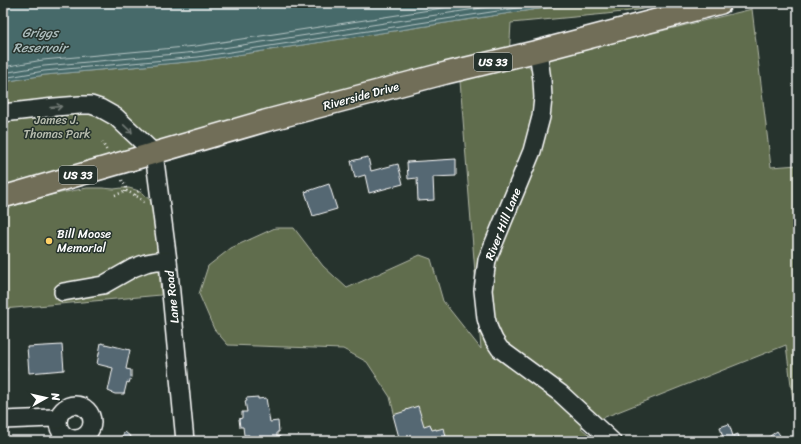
<svg xmlns="http://www.w3.org/2000/svg" width="801" height="444" viewBox="0 0 801 444" font-family="Sriracha,sans-serif">
<style>
.green{fill:#616d4e;stroke:#b0b6a6}
.water{fill:#476b6b;stroke:#91a6a6}
.lines{fill:none;stroke-linecap:round;stroke-linejoin:round}
.shore{stroke:#b5c4c4;stroke-width:1}
.building{fill:#556773;stroke:#fff}
.minor-casing{stroke:#fff;stroke-width:20}
.major-casing{stroke:#fff;stroke-width:24}
.path{stroke:#fff;stroke-width:2.5;stroke-dasharray:1 3;stroke-linecap:butt}
.minor{stroke:#26332d;stroke-width:17}
.major{stroke:#716e59;stroke-width:21}
.oneway{stroke:#727a76}
.poi-dot{fill:#ffd166;stroke:#26332d;stroke-width:1.5}
.labels{text-anchor:middle;dominant-baseline:central;stroke-width:3;stroke-linejoin:round;paint-order:stroke}
.shield{fill:#26332d;stroke:#bec2c0;stroke-width:1}
.shield-label{font-size:11px;font-weight:bold;fill:#fff}
.street-label{font-size:12px;fill:#fff;stroke:#26332d}
.park-label{font-size:12px;fill:#b8bdaf;stroke:#26332d}
.poi-label{font-size:12px;fill:#fff;stroke:#26332d;text-anchor:start}
.water-label{font-size:13px;font-style:italic;fill:#acbcbc;stroke:#26332d}
</style>
<rect width="100%" height="100%" fill="#26332d"/>
<filter id="ink" filterUnits="userSpaceOnUse"><feTurbulence type="fractalNoise" baseFrequency=".025" numOctaves="2"/><feDisplacementMap in="SourceGraphic" scale="8" xChannelSelector="R" yChannelSelector="G"/><feConvolveMatrix kernelMatrix="1 2 1 2 8 2 1 2 1" color-interpolation-filters="sRGB"/></filter>
<g filter="url(#ink)">
<!-- green -->
<g class="green">
<polygon points="579,3 666,3 638,10 606,14 511,23 509,58 3,197 3,82 45,75 198,61 511,13"/>
<polygon points="752,9 771,167 798,165 798,441 786,345 595,421 515,355 493,328 488,282 550,58"/>
<polygon points="522,65 529,66 533,73 536,93 535,124 494,226 485,326 588,424 581,428 595,440 595,441 401,441 390,397 367,362 343,349 228,345 214,329 199,294 208,266 231,248 275,228 294,228 323,266 347,288 420,255 431,259 443,301 481,349 460,81"/>
<polygon points="87,188 102,188 114,189 122,188 129,188 136,190 142,193 150,200 154,211 161,295 3,309 3,209 50,195"/>
</g>
<!-- water -->
<polygon class="water" points="3,3 579,3 511,13 198,61 45,75 3,82"/>
<g class="lines">
<!-- shore -->
<g class="shore">
<polyline points="3,67 43,60 196,46 475,3"/>
<polyline points="3,73 44,66 197,52 514,3"/>
<polyline points="3,78 44,71 198,57 550,3"/>
</g>
</g>
<!-- building -->
<g class="building">
<polygon points="368,157 371,171 398,164 403,184 369,193 365,175 355,178 351,161"/>
<polygon points="456,159 456,176 433,177 434,200 418,201 417,178 408,179 407,162"/>
<polygon points="329,184 337,209 313,216 305,192"/>
<polygon points="101,343 130,350 126,369 131,370 131,377 129,383 127,382 124,394 115,394 108,391 113,368 97,364"/>
<polygon points="62,345 64,370 29,373 27,347"/>
<polygon points="3,346 4,346 6,371 3,371"/>
<polygon points="258,397 258,399 266,398 270,422 278,421 279,432 277,432 277,437 278,437 279,436 285,441 250,441 249,435 244,435 243,427 240,427 239,419 242,418 242,412 247,412 245,401 247,401 246,398"/>
<polygon points="418,406 424,426 430,424 432,430 436,429 436,430 444,428 447,441 424,441 423,440 418,441 400,441 393,415 406,411 406,410"/>
<polygon points="729,424 733,436 738,434 740,441 720,441 720,440 723,438 720,427"/>
<polygon points="777,431 784,441 759,441 765,437 766,439"/>
<polygon points="125,432 136,441 118,441"/>
</g>
<g class="lines">
<defs>
<g id="minor">
<polyline points="538,51 542,80 543,98 541,117 532,151 487,260 483,290 486,318 489,329 494,340 500,349 560,393 612,441"/>
<polyline points="3,113 55,107 80,105 91,105 100,108 116,117 154,153 168,261 185,441"/>
<polyline points="63,292 103,285 133,268 146,263 157,261 168,261"/>
<circle cx="75" cy="422" r="17"/>
<polyline points="3,420 52,418 58,420"/>
</g>
<polyline id="major" points="3,197 265,121 446,73 538,51 721,3"/>
</defs>
<!-- minor casing -->
<use href="#minor" class="minor-casing"/>
<!-- major casing -->
<use href="#major" class="major-casing"/>
<!-- path -->
<g class="path">
<polyline points="102,142 107,151"/>
<polyline points="122,180 126,188 125,192"/>
<polyline points="115,195 127,191 138,197 146,204"/>
<polyline points="135,195 137,192 144,189"/>
</g>
<!-- minor -->
<use href="#minor" class="minor"/>
<!-- major -->
<use href="#major" class="major"/>
</g>
<!-- one-way arrows -->
<defs><path id="oneway-shaft" d="M-6 0H5M1.5-3L5.5 0L1.5 3" fill="none" stroke-width="1.6" stroke-linecap="round" stroke-linejoin="round"/></defs>
<g class="oneway">
<use href="#oneway-shaft" transform="translate(56 107) rotate(-5)"/>
<use href="#oneway-shaft" transform="translate(128 129) rotate(44)"/>
</g>
</g>
<!-- markers -->
<circle class="poi-dot" cx="49" cy="241" r="4"/>
<g class="labels">
<!-- shield labels -->
<g class="shield">
<rect x="474" y="53" width="38" height="18" rx="3"/>
<rect x="59" y="166" width="38" height="18" rx="3"/>
</g>
<g class="shield-label">
<text x="493" y="62">US 33</text>
<text x="78" y="175">US 33</text>
</g>
<!-- street labels -->
<g class="street-label">
<text transform="translate(361 96) rotate(-15)">Riverside Drive</text>
<text transform="translate(503 224) rotate(-68)">River Hill Lane</text>
<text transform="translate(172 297) rotate(-96)">Lane Road</text>
</g>
<!-- park labels -->
<g class="park-label">
<text x="57" y="120">James J.<tspan x="57" dy="14">Thomas Park</tspan></text>
</g>
<!-- poi labels -->
<g class="poi-label">
<text x="57" y="234">Bill Moose<tspan x="57" dy="14">Memorial</tspan></text>
</g>
<!-- water labels -->
<g class="water-label">
<text x="40" y="32">Griggs<tspan x="40" dy="15">Reservoir</tspan></text>
</g>
</g>
<!-- margin -->
<rect width="801" height="444" fill="none" stroke="#26332d" stroke-width="16"/>
<rect x="8" y="8" width="785" height="428" fill="none" stroke="#fff" stroke-width="1.5" filter="url(#ink)"/>
<!-- north arrow -->
<g transform="translate(46 398) rotate(82)" stroke="#26332d" stroke-width="3" paint-order="stroke">
<path d="M0-3L7 15L0 10L-7 15Z" fill="#ffffff"/>
<text y="-6" font-size="11" font-weight="bold" text-anchor="middle" fill="#ffffff">N</text>
</g>
</svg>
